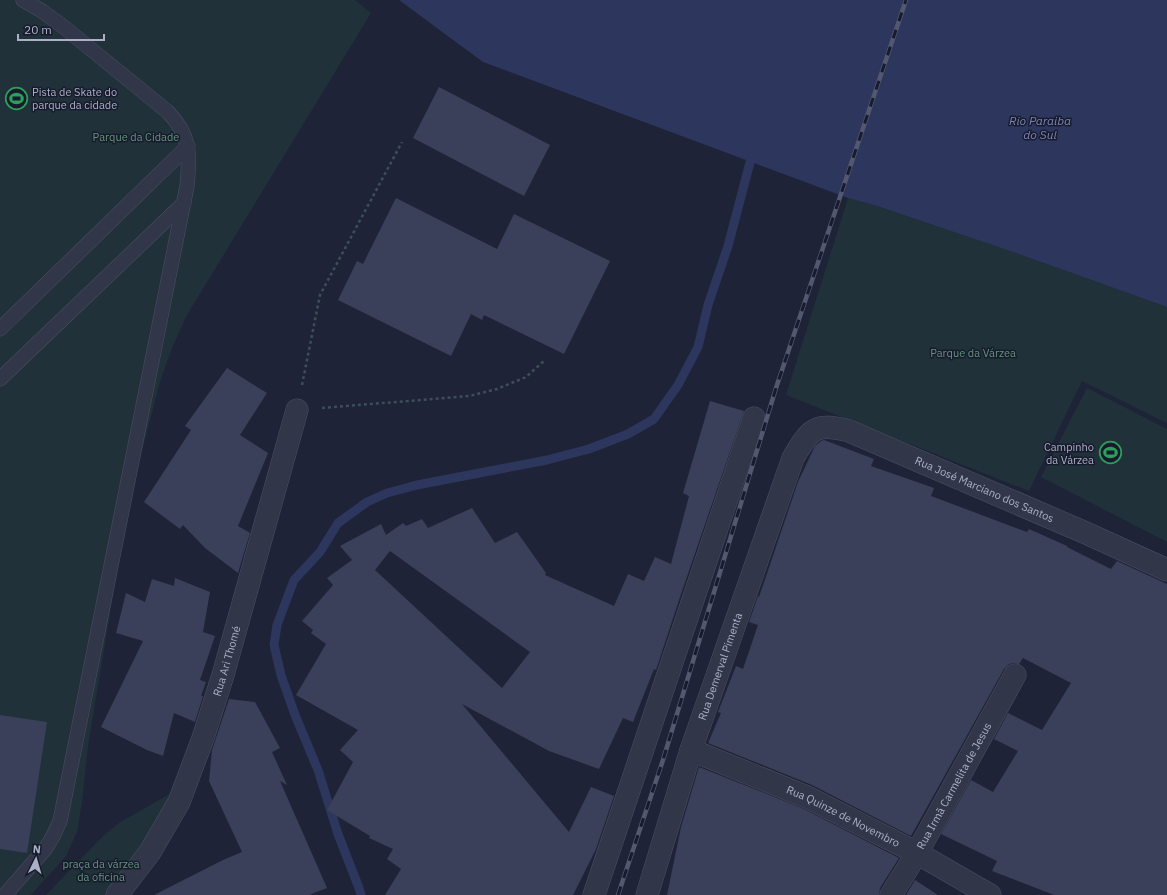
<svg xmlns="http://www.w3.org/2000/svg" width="1167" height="895" viewBox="0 0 1167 895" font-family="'IBM Plex Sans',sans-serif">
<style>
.green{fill:#203139}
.water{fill:#2d365d}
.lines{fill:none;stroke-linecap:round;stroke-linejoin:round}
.stream{stroke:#2d365d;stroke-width:9}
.building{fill:#3a4059;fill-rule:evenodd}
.lane-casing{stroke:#4c5064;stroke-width:15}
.street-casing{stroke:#4c5064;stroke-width:23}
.path{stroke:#3e4e57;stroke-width:2.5;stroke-dasharray:3 3;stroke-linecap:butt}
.lane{stroke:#323649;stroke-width:14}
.street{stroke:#323649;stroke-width:22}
.rail-casing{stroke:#535870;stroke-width:4.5}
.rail{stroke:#181b2d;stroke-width:3;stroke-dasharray:9;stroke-linecap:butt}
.labels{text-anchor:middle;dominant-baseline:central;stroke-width:3;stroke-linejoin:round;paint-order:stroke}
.poi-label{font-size:11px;fill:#acb0c6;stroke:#181b2d;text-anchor:start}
.park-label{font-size:11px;fill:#62977b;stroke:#181b2d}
.street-label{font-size:11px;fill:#acb0c6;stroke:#181b2d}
.water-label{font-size:12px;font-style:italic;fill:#7a85b5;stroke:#181b2d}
</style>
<rect width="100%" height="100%" fill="#1e2338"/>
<!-- green -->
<g class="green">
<polygon points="0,0 355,0 371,13 187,315 172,348 160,382 128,505 88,746 82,802 77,832 66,856 31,895 0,895"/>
<polygon points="848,198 877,206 1013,252 1167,307 1167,423 1082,381 1029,491 786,395"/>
<polygon points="1087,388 1167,429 1167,542 1041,477"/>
<polygon points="175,791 111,895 46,895 103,836 119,823"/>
</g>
<!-- water -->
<polygon class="water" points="399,0 1167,0 1167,307 1013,252 877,206 848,198 483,62"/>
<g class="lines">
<!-- stream -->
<polyline class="stream" points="361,895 359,888 338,834 318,770 295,715 281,675 274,645 277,625 294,580 320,552 338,523 367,502 387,493 417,485 547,460 589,449 628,434 654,419 678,385 698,347 708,305 728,246 753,151"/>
</g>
<!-- building -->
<g class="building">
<polygon points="439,87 550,145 524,196 413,138"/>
<polygon points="396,198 497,249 514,214 610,261 564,354 484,315 482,320 471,314 451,356 338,300 357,261 363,264"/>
<polygon points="227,368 267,393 240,435 268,453 238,526 250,533 238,573 205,548 183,525 180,529 144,502 191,430 185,426"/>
<path d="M710,401L744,411L680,597L656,670L654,669L633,722L623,718L599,769L549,751L462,704L569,832L591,787L614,796L596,849L573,895H385L401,869L387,859L393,849L369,838L370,836L327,810L353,762L340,750L358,730L296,695L326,644L311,633L313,630L302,621L333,585L327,578L352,560L340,546L381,524L386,535L403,523L406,526L422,519L428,528L472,508L495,543L517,532L546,573L545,575L614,606L628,574L644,581L655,557L671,564L689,496L683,493ZM390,551L530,652L502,688L375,570Z"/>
<polygon points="824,440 874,459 871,466 934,488 931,496 1027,532 1029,529 1067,546 1067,547 1111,569 1117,561 1167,584 1167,895 1054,895 992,871 997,861 941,834 971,780 993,792 1018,751 994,739 1008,713 1042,730 1071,683 1023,658 1019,664 1014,663 1009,664 1004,669 911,836 812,785 708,743 721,713 718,712 736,666 743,669 758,625 749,622 758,596 759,597 798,482 815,446 821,441"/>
<polygon points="175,578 210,592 203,632 215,636 200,680 206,682 201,696 203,696 195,722 174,713 163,756 147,750 101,727 143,641 116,633 126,593 145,602 152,579 174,586"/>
<polygon points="229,699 255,702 280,748 272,752 287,785 280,781 327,888 309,895 154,895 223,860 242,852 209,781 212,750"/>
<polygon points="0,715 47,722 27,853 0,849"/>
<polygon points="699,767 802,808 899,858 880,888 879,895 667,895 681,827"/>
<polygon points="915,880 938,895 906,895"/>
</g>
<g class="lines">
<defs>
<g id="lane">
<polyline points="0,329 188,146"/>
<polyline points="0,379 184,203"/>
<path d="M5,895L46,848L53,836L60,821L187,186C190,155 191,136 168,112L65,28L42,11L23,0"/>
</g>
<g id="street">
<path id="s1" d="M691,750L807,797L917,853L990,895"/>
<path id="s2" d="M117,895L150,852L179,802L203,738L223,675L297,410"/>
<polyline points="594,895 754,418"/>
<path id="s3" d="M647,895L691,750L793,458C810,429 815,422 849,431L1086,533L1167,570"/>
<path id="s4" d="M891,895L917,853L1015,675"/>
</g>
</defs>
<!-- lane casing -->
<use href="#lane" class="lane-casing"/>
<!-- street casing -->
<use href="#street" class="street-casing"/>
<!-- path -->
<g class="path">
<polyline points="302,385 320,295 402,142"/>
<polyline points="322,408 469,396 497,389 526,377 545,360"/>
</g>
<!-- lane -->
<use href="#lane" class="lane"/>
<!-- street -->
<use href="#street" class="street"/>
<defs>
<polyline id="rail" points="618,895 663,760 776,388 906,0"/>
</defs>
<!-- rail casing -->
<use href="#rail" class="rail-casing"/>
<!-- rail -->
<use href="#rail" class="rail"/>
</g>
<!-- icons -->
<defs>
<symbol id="stadium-ring" viewBox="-11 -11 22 22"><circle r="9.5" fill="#181b2d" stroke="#2e9e5b" stroke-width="1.5"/><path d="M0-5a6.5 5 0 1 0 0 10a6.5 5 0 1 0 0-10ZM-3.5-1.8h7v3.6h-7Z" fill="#2e9e5b"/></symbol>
</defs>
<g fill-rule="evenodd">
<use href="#stadium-ring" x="4" y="86" width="25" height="25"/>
<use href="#stadium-ring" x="1098" y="440" width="25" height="25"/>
</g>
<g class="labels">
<!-- poi labels -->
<g class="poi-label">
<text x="32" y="92">Pista de Skate do<tspan x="32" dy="13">parque da cidade</tspan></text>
<text x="1094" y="447" text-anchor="end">Campinho<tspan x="1094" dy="13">da Várzea</tspan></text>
</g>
<!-- park labels -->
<g class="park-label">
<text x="136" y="137">Parque da Cidade</text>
<text x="973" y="353">Parque da Várzea</text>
<text x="101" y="864">praça da várzea<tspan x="101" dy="13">da oficina</tspan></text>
</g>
<!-- street labels -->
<g class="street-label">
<text stroke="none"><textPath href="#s3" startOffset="679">Rua José Marciano dos Santos</textPath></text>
<text stroke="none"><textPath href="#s2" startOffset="261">Rua Ari Thomé</textPath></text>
<text stroke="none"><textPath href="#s3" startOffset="240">Rua Demerval Pimenta</textPath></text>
<text stroke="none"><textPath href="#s4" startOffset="126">Rua Irmã Carmelita de Jesus</textPath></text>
<text stroke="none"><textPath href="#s1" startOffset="166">Rua Quinze de Novembro</textPath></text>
</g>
<!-- water labels -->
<g class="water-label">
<text x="1040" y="120">Rio Paraiba<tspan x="1040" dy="14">do Sul</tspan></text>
</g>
</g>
<!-- north arrow -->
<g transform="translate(36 859) rotate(5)" stroke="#181b2d" stroke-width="3" paint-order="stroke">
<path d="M0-3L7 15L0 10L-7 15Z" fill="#acb0c6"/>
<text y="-6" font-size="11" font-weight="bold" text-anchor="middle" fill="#acb0c6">N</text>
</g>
<!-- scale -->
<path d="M18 34v6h86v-6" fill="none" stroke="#acb0c6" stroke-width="2"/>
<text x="24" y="34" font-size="12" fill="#acb0c6" stroke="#181b2d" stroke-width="3" paint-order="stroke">20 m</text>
</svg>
